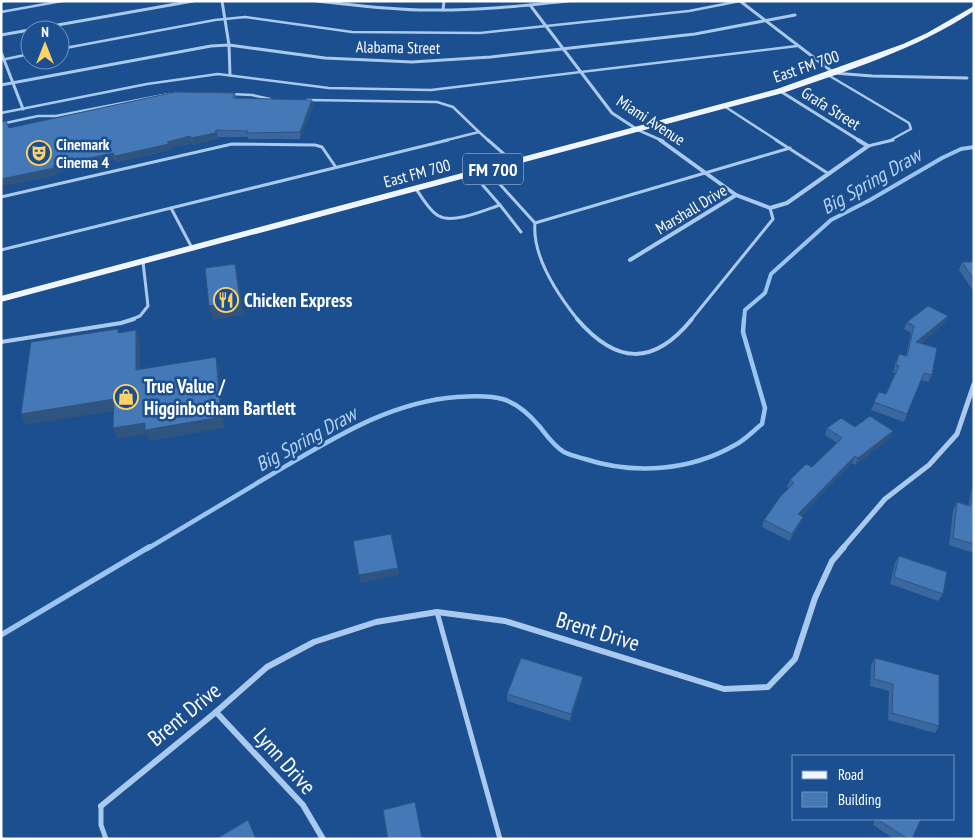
<svg xmlns="http://www.w3.org/2000/svg" width="975" height="840" viewBox="0 0 975 840" font-family="'PT Sans Narrow',sans-serif">
<style>
.lines{fill:none;stroke-linecap:round;stroke-linejoin:round}
.stream-far2{stroke:#9cc4f0;stroke-width:4}
.stream-far1{stroke:#9cc4f0;stroke-width:4.5}
.stream{stroke:#9cc4f0;stroke-width:5.5}
.lane-far3{stroke:#a9c9ee;stroke-width:2.5}
.lane-far2{stroke:#a9c9ee;stroke-width:3}
.lane-far1{stroke:#a9c9ee;stroke-width:4}
.lane{stroke:#a9c9ee;stroke-width:5}
.street-far3{stroke:#a9c9ee;stroke-width:3}
.street-far2{stroke:#a9c9ee;stroke-width:4}
.street-far1{stroke:#a9c9ee;stroke-width:5}
.street{stroke:#a9c9ee;stroke-width:6}
.primary{fill:#f0f6ff;fill-rule:evenodd}
.wall{fill:#3a679d}
.shaded-wall{fill:#305480}
.building{fill:#4478b7;stroke:#305480}
.labels{text-anchor:middle;dominant-baseline:central;stroke-width:5;stroke-linejoin:round;paint-order:stroke}
.far-street-label{font-size:16px;fill:#fff;stroke:#1b4f8f}
.far-poi-label{font-size:16px;font-weight:bold;fill:#fff;stroke:#1b4f8f;text-anchor:start}
.shield{fill:#1b4f8f;stroke:#bbcadd;stroke-width:1}
.shield-label{font-size:18px;font-weight:bold;fill:#fff}
.poi-label{font-size:19px;font-weight:bold;fill:#fff;stroke:#1b4f8f;text-anchor:start}
.water-label{font-size:20px;font-style:italic;fill:#b5d3f5;stroke:#1b4f8f}
.near-street-label{font-size:22px;fill:#fff;stroke:#1b4f8f}
</style>
<rect width="100%" height="100%" fill="#1b4f8f"/>
<g class="lines">
<!-- stream-far2 -->
<polyline class="stream-far2" points="744,320 745,310 765,293 771,274 831,220 870,200 942,158 961,149 974,147"/>
<!-- stream-far1 -->
<path class="stream-far1" d="M147,549C189,524 231,499 274,473C331,440 388,402 457,397C496,394 514,396 540,427C547,436 554,446 564,452C570,455 578,457 585,459C634,475 690,471 735,445C745,440 753,431 762,424L765,408L743,332L744,319"/>
<!-- stream -->
<polyline class="stream" points="1,635 149,547"/>
<!-- lane-far3 -->
<g class="lane-far3">
<polyline points="1,12 62,1"/>
<polyline points="60,49 215,20 245,17 352,32 480,33 689,11 740,1"/>
<polyline points="1,60 30,54"/>
<polyline points="828,75 909,123 911,129 889,141"/>
<polyline points="231,94 252,95 270,99"/>
<polyline points="307,100 437,102 453,107 479,132"/>
<polyline points="724,106 778,141"/>
<polyline points="1,113 147,84 218,74 329,88 431,90 797,46"/>
<polyline points="1,124 38,116 56,116 169,94"/>
<polyline points="443,141 479,132 489,141"/>
</g>
<!-- lane-far2 -->
<g class="lane-far2">
<polyline points="488,140 513,162"/>
<polyline points="776,140 829,174"/>
<polyline points="868,146 893,140"/>
<polyline points="487,170 535,223"/>
<path d="M416,189C422,197 430,212 439,216C453,224 485,210 500,205L473,174"/>
<polyline points="1,197 232,144 315,145 322,147 335,166"/>
<polyline points="500,205 521,232"/>
<polyline points="171,208 448,140"/>
<polyline points="1,250 171,208 192,248"/>
<polyline points="130,320 140,316 148,306 143,262"/>
<path d="M578,320C558,295 532,257 535,223L790,148"/>
<polyline points="691,320 773,219 770,208"/>
</g>
<!-- lane-far1 -->
<g class="lane-far1">
<path d="M577,319C616,364 653,367 692,319"/>
<polyline points="1,342 121,323 134,319"/>
</g>
<!-- lane -->
<g class="lane">
<polyline points="437,612 500,839"/>
<polyline points="101,806 101,825 106,839"/>
</g>
<!-- street-far3 -->
<g class="street-far3">
<polyline points="222,1 229,45 230,75"/>
<path d="M317,1C354,5 390,10 427,10C474,11 521,6 568,1"/>
<polyline points="740,1 834,73 872,76 967,78"/>
<polyline points="530,5 612,113 638,130 663,141"/>
<polyline points="443,10 444,1"/>
<polyline points="1,35 193,1"/>
<polyline points="1,52 23,109"/>
<polyline points="1,85 211,46 229,45 325,58 412,62 491,57 695,34 795,15"/>
<polyline points="780,91 860,141"/>
</g>
<!-- street-far2 -->
<g class="street-far2">
<polyline points="660,140 736,195"/>
<polyline points="630,260 736,195 770,208 787,203 868,146 858,140"/>
</g>
<!-- street-far1 -->
<polyline class="street-far1" points="842,549 885,499 929,465 957,434 974,384"/>
<!-- street -->
<g class="street">
<polyline points="216,712 303,805 323,839"/>
<polyline points="101,806 216,712 267,667 314,642 376,622 437,612 505,621 724,689 768,687 795,659 815,598 832,561 844,547"/>
</g>
<!-- primary -->
<path class="primary" d="M974,6V11C915,50 849,70 783,93L1,302V296L777,89L903,44L927,33Z"/>
</g>
<!-- wall -->
<g class="wall">
<polygon points="235,93 236,98 312,100 313,106 300,139 248,139 248,137 218,137 216,139 193,145 192,143 170,148 170,150 117,162 115,159 55,172 56,175 1,186 9,128"/>
<polygon points="962,262 974,262 974,292 959,270"/>
<polygon points="907,322 945,323 920,344 932,375 928,382 921,380 904,422 871,410 879,392 886,394 895,373 893,373 896,361 899,354 906,356 911,333 904,329"/>
<polygon points="855,427 890,438 855,465 852,463 801,516 803,517 800,524 790,541 762,527 764,520 789,488 787,487 790,480 812,467 837,443 825,435 827,428"/>
<polygon points="974,482 974,553 949,545 953,510 957,502 968,506"/>
<polygon points="899,556 943,594 938,601 890,584 895,563"/>
<polygon points="875,658 939,726 935,733 888,720 889,691 870,686 871,665"/>
<polygon points="583,677 582,684 570,721 507,701 507,694"/>
<polygon points="875,819 921,819 912,839 894,839 873,825"/>
</g>
<!-- shaded-wall -->
<g class="shaded-wall">
<polygon points="312,100 313,106 300,139 300,132"/>
<polygon points="216,130 218,137 216,139 193,145 191,138"/>
<polygon points="190,136 192,143 170,148 170,150 117,162 115,156 167,142"/>
<polygon points="113,153 115,159 55,172 56,175 1,186 1,179 53,166"/>
<polygon points="235,264 238,278 244,315 213,320 209,306"/>
<polygon points="948,316 945,323 913,350 916,342"/>
<polygon points="136,330 140,341 140,381 136,370"/>
<polygon points="216,357 219,368 224,428 149,441 146,434 117,439 113,428 145,423"/>
<polygon points="114,399 118,410 26,425 21,414"/>
<polygon points="893,431 890,438 855,465 858,458"/>
<polygon points="855,456 852,463 795,522 798,514"/>
<polygon points="803,517 800,524 790,541 792,534"/>
<polygon points="398,568 399,575 360,583 359,575"/>
<polygon points="583,677 582,684 570,721 571,714"/>
</g>
<!-- building -->
<g class="building">
<polygon points="175,92 235,93 233,98 312,100 300,132 247,133 248,131 216,130 215,133 191,138 190,136 167,142 169,144 115,156 113,153 53,166 54,168 1,179 1,122 6,121 9,128"/>
<polygon points="962,262 974,262 974,280"/>
<polygon points="235,264 240,301 209,306 205,268"/>
<polygon points="928,306 948,316 916,342 937,348 932,375 924,373 907,414 874,402 879,392 886,394 899,366 896,365 899,354 907,356 914,326 907,322"/>
<polygon points="118,329 118,333 136,330 136,370 216,357 221,417 145,430 145,423 113,428 114,399 21,414 31,342"/>
<polygon points="870,416 893,431 858,458 855,456 798,514 803,517 792,534 764,520 780,497 794,483 790,480 806,464 812,467 842,438 827,428 841,418 855,427"/>
<polygon points="974,491 974,544 953,538 957,502 970,506"/>
<polygon points="391,534 398,568 359,575 353,541"/>
<polygon points="899,556 947,572 943,594 894,577"/>
<polygon points="521,658 583,677 571,714 507,694"/>
<polygon points="875,658 939,675 939,726 892,713 893,684 874,679"/>
<polygon points="415,802 422,839 388,839 383,810"/>
<polygon points="877,819 921,819 912,839 908,839"/>
<polygon points="248,820 256,839 216,839"/>
</g>
<!-- icons -->
<defs>
<symbol id="theatre-ring" viewBox="-11 -11 22 22"><circle r="9.5" fill="#1b4f8f" stroke="#ffd166" stroke-width="1.5"/><path d="M-5-5.5Q0-4 5-5.5V0Q5 5 0 6Q-5 5-5 0ZM-3.3-2.5H-1v1.5H-3.3ZM1-2.5H3.3v1.5H1ZM-2.8 1Q0 5.5 2.8 1Z" fill="#ffd166"/></symbol>
<symbol id="restaurant-ring" viewBox="-11 -11 22 22"><circle r="9.5" fill="#1b4f8f" stroke="#ffd166" stroke-width="1.5"/><path d="M-5-6h1v4h1v-4h1v4h1v-4h1v5L-1.5 .5V6h-2V.5L-5-1ZM5-6V6H3V1.5H1.5Q1.5-4 5-6Z" fill="#ffd166"/></symbol>
<symbol id="shop-ring" viewBox="-11 -11 22 22"><circle r="9.5" fill="#1b4f8f" stroke="#ffd166" stroke-width="1.5"/><path d="M-5-2.5h2.3a2.7 3.5 0 0 1 5.4 0H5L5.5 6h-11ZM-1.5-2.5h3a1.5 2.3 0 0 0-3 0Z" fill="#ffd166"/></symbol>
</defs>
<g fill-rule="evenodd">
<use href="#theatre-ring" x="25" y="139" width="28" height="28"/>
<use href="#restaurant-ring" x="212" y="286" width="28" height="28"/>
<use href="#shop-ring" x="112" y="383" width="28" height="28"/>
</g>
<g class="labels">
<!-- far-street labels -->
<g class="far-street-label">
<text transform="translate(398 47) rotate(1)">Alabama Street</text>
<text transform="translate(806 66) rotate(-19)">East FM 700</text>
<text transform="translate(831 108) rotate(32)">Grafa Street</text>
<text transform="translate(651 120) rotate(33)">Miami Avenue</text>
<text transform="translate(417 173) rotate(-15)">East FM 700</text>
<text transform="translate(691 209) rotate(-31)">Marshall Drive</text>
</g>
<!-- far-poi labels -->
<g class="far-poi-label">
<text x="56" y="144">Cinemark<tspan x="56" dy="18">Cinema 4</tspan></text>
</g>
<!-- shield labels -->
<rect class="shield" x="463" y="153.5" width="60" height="31" rx="4"/>
<g class="shield-label">
<text x="493" y="169">FM 700</text>
</g>
<!-- poi labels -->
<g class="poi-label">
<text x="244" y="300">Chicken Express</text>
<text x="144" y="386">True Value /<tspan x="144" dy="22">Higginbotham Bartlett</tspan></text>
</g>
<!-- water labels -->
<g class="water-label">
<text transform="translate(871 181) rotate(-30)">Big Spring Draw</text>
<text transform="translate(306 439) rotate(-29)">Big Spring Draw</text>
</g>
<!-- near-street labels -->
<g class="near-street-label">
<text transform="translate(598 631) rotate(17)">Brent Drive</text>
<text transform="translate(184 714) rotate(-39)">Brent Drive</text>
<text transform="translate(285 761) rotate(48)">Lynn Drive</text>
</g>
</g>
<!-- border -->
<rect width="975" height="840" fill="none" stroke="#ffffff" stroke-width="5"/>
<!-- legend -->
<rect x="792" y="755" width="162" height="65" fill="#1b4f8f" stroke="#7695bc"/>
<rect x="802" y="771" width="25" height="8" fill="#f0f6ff" stroke="#7695bc"/>
<text x="838" y="780" font-size="15" fill="#ffffff">Road</text>
<rect x="802" y="792" width="25" height="15" fill="#4478b7" stroke="#7695bc"/>
<text x="838" y="805" font-size="15" fill="#ffffff">Building</text>
<!-- north arrow -->
<g transform="translate(45 45)"><circle r="24" fill="#1b4f8f" stroke="#7695bc"/>
<path d="M0-4L9 19L0 12L-9 19Z" fill="#ffd166"/>
<text y="-8" font-size="14" font-weight="bold" text-anchor="middle" fill="#ffffff">N</text>
</g>
</svg>
